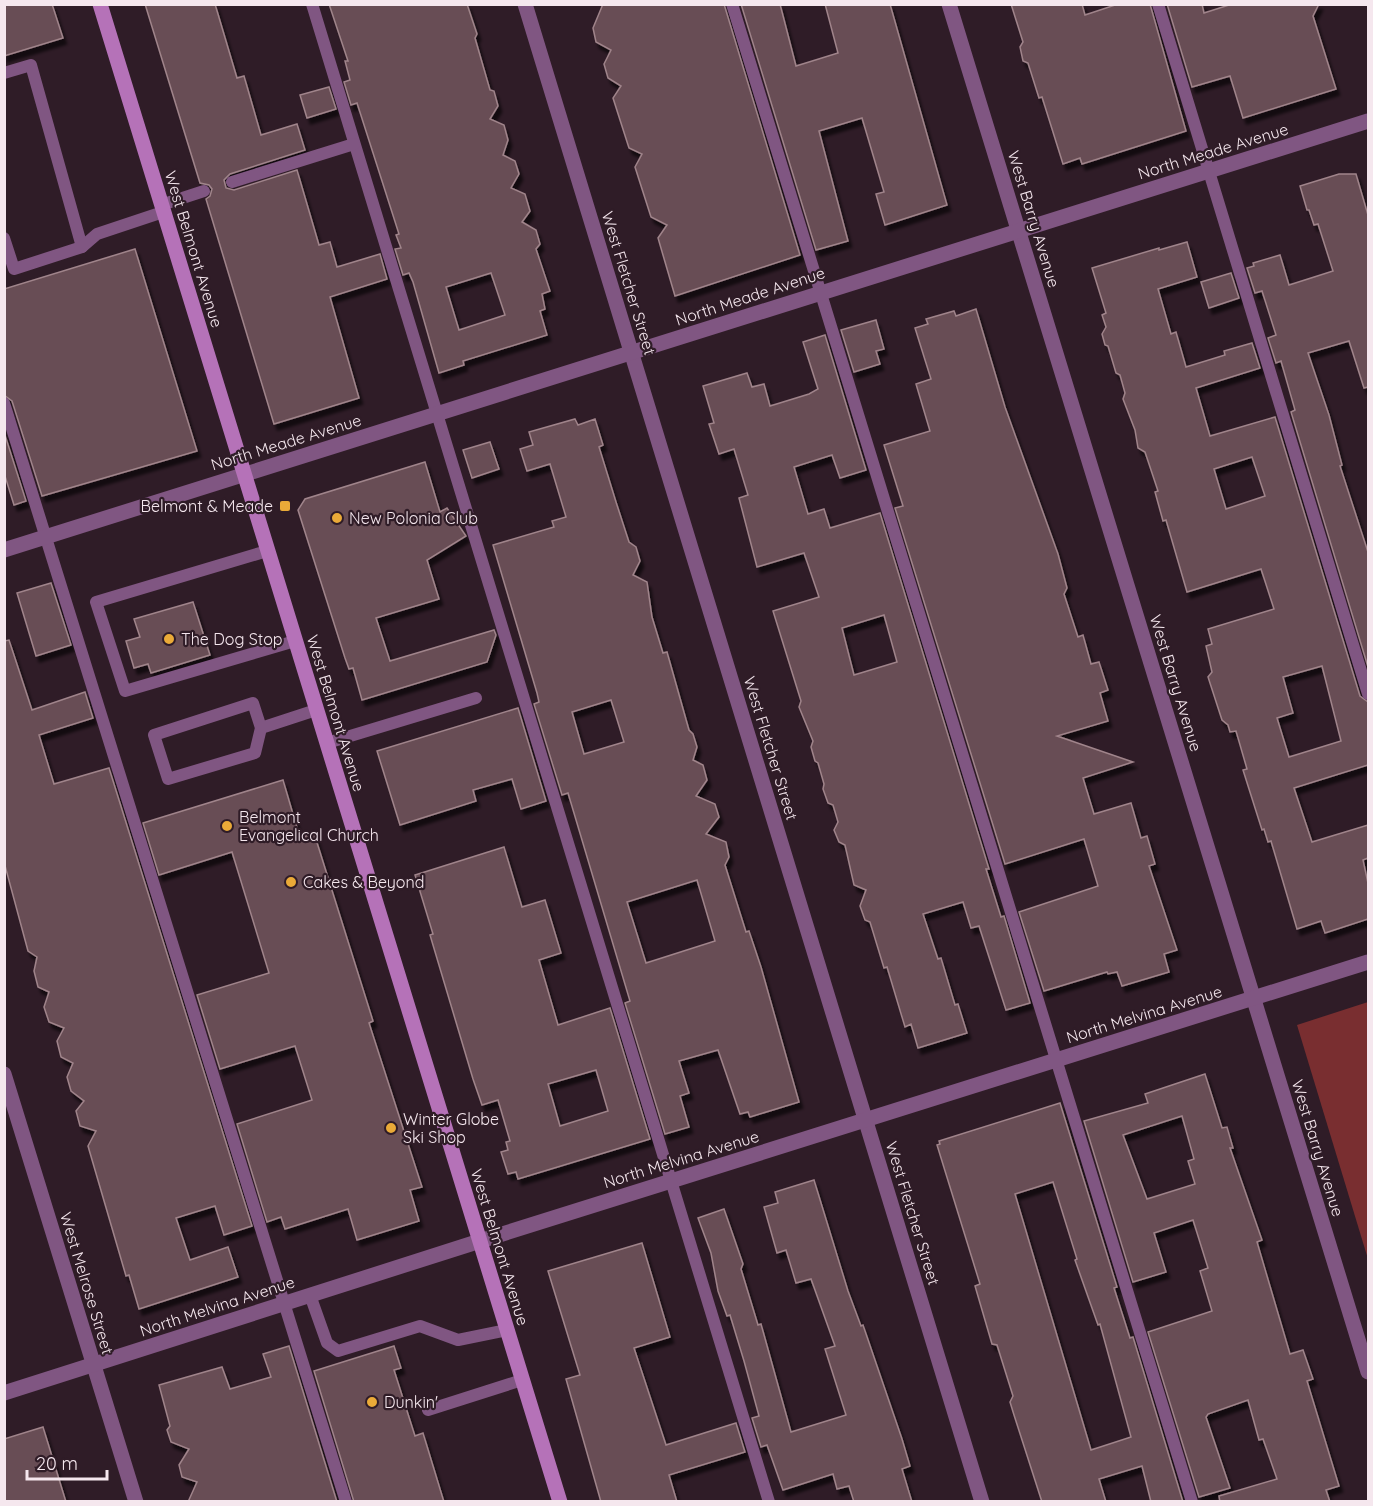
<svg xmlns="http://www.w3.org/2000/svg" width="1373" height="1506" viewBox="0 0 1373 1506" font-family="Quicksand,sans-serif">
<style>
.green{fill:#792e30}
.building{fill:#684e54;stroke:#a0848b;stroke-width:1.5;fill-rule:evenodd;filter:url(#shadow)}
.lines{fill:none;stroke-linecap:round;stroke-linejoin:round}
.service{stroke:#805682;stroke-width:12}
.minor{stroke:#805682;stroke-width:15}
.secondary{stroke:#b572b8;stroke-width:15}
.poi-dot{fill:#eaaa38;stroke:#2f1c27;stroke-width:2}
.labels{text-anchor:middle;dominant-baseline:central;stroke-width:4.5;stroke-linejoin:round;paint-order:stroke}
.street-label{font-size:16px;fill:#f5e7ee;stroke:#2f1c27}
.poi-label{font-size:16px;fill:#f5e7ee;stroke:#2f1c27;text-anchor:start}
</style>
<defs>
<filter id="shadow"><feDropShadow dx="3.5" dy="6" stdDeviation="1.5" flood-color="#0009"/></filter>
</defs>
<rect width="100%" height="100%" fill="#2f1c27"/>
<!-- green -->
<polygon class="green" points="1368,1002 1368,1259 1297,1025"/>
<!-- building -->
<g class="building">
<polygon points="4,4 52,4 63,38 4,56"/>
<polygon points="145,4 215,4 237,78 244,76 261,135 297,124 305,150 230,174 224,180 226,188 234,190 297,170 319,245 330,242 337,267 380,254 387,279 330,297 359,398 274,424 206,199 210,196 212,189 209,185 200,183"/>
<path d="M329,4H467L477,34L475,38L490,90L494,91L498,106L490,119L504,125L508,140L503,155L515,161L519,174L511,188L525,194L530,211L522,222L536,230L540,244L536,249L550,291L542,294L545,309L540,311L547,335L463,361L464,365L439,373L413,282L409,273L403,275L395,249L401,248L396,235L399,234L357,103L351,105L344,82L350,80L345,61H348ZM491,273L505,315L459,330L446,287Z"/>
<polygon points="603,4 724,4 800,255 675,296 658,238 667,225 651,217 635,167 642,154 629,148 613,98 621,86 608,78 604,64 611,50 596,42 593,28"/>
<polygon points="741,4 780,4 796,66 838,53 825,4 890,4 947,205 885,225 876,194 884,192 862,118 819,131 848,241 816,250"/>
<polygon points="1011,4 1082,4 1085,15 1118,4 1150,4 1186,131 1082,164 1080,158 1063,164 1042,97 1039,98 1028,63 1023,61 1020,47 1023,42"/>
<polygon points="1167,4 1202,4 1204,13 1232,4 1319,4 1313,16 1336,89 1243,118 1230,76 1192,87"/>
<polygon points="329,87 336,109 307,118 300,95"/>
<polygon points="1339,174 1356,174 1368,215 1368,387 1364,388 1349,341 1308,353 1329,415 1342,465 1340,466 1368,552 1368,667 1291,412 1295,410 1281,361 1276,363 1268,338 1276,335 1262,291 1255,293 1247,268 1254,266 1253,263 1280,255 1289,285 1333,271 1318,224 1314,225 1309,210 1307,210 1300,186"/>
<path d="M1187,242L1197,277L1158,289L1171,334L1176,332L1186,367L1225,355L1224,351L1252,343L1260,368L1196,388L1210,436L1275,417L1360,696L1368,702V765L1294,788L1312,842L1368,825V858L1363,860L1368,883V919L1325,933L1321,921L1297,929L1271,841L1268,842L1264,829L1262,830L1243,770L1247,769L1236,731L1230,732L1228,725L1222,720L1208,677L1212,672L1206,646L1212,644L1208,629L1274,609L1261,569L1187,592L1166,520L1163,521L1155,492L1158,491L1145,452L1138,448L1135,430L1123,399L1125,393L1120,375L1116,373L1108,346L1105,345L1102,334L1106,327L1102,315L1106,313L1092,268L1159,248V250ZM1252,457L1265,496L1226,509L1214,469ZM1322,666L1341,741L1289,757L1277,718L1293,713L1283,677Z"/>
<polygon points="135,249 197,451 42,496 12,401 4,395 4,289"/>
<polygon points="1231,273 1239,298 1209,308 1201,282"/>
<polygon points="976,309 1005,407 1058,554 1067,588 1064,594 1078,637 1083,635 1091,664 1099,662 1108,690 1100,693 1108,721 1057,736 1133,762 1083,778 1094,814 1131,803 1141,838 1147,836 1155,864 1149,866 1177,950 1164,954 1169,972 1122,986 1117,972 1108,974 1107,972 1044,991 1019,912 1098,886 1084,839 1005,864 895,508 903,506 884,445 930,431 916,384 931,379 915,328 928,324 926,319 954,311 956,316"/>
<polygon points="876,320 884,349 876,351 880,364 854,372 841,330"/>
<path d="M825,335L866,470L840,478L832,455L794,467L808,514L824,509L830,528L880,513L989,869H986L1001,917L1004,916L1030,1003L1006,1010L979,926L971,928L963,902L923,914L938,959L941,958L955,1005L958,1004L967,1033L918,1048L911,1024L905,1027L887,967L884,968L870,922L865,920L860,906L866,890L854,885L845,845L839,842L834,830L838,822L833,805L828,803L823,789L824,784L818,763L815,761L811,747L813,741L799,707L801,701L773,611L819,597L804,553L757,567L739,498L748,495L734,449L719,454L709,424L714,423L703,386L747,373L752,387L764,384L770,406L809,394L818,389L803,342ZM884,615L897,662L854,675L842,628Z"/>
<path d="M575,419L578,425L595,419L603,445L599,447L616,502L629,542L636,547L640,561L633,575L647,582L652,617L663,653L667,652L689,730L693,734L697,747L693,760L703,765L707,780L696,796L715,804L719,817L706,834L726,842L729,857L725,865L746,932L749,931L761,967L799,1102L750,1117L748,1112L740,1114L718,1050L679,1061L689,1093L680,1096L689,1127L665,1134L625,1003L630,1001L568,793L562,795L534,704L539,702L537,693L493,545L554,527L552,521L566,517L550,464L527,471L520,449L533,445L529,432ZM611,700L624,742L584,754L572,712ZM697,880L715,941L646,963L627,902Z"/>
<polygon points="4,432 26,501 14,505 4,473"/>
<polygon points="490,442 499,469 472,478 463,450"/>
<polygon points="425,462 440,512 447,508 466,536 427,560 439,599 376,618 390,661 494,630 496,635 487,662 362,700 353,668 349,669 345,658 298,510 305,499"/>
<polygon points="51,583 71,645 36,656 17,593"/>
<polygon points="193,602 210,655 151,673 148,664 134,668 126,641 140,637 134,619"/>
<polygon points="9,640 32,710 85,692 93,718 39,735 54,784 109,768 252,1226 224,1235 215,1206 176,1218 190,1260 228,1247 238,1277 139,1309 129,1275 126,1276 88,1146 96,1131 80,1126 76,1111 84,1101 71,1091 67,1077 73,1063 61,1057 57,1041 64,1028 49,1022 44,1007 49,992 38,987 34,971 37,957 28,951 4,862 4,641"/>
<polygon points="518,708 546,801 521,809 512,779 473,790 476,801 400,825 377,751"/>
<polygon points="283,780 300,838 314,833 373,1021 369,1023 422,1187 410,1190 419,1221 357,1240 348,1209 285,1229 281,1217 267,1222 237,1124 312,1100 295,1046 220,1069 197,995 269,973 232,852 159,875 143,823"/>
<path d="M504,847L522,907L545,900L561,953L539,960L558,1025L610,1008L650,1139L518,1179L516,1172L508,1174L501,1152L508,1150L506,1142L510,1141L498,1100L482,1105L473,1079L430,935L433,934L415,875ZM596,1070L608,1111L560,1126L548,1084Z"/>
<path d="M1205,1074L1222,1128L1227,1127L1233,1148H1230L1262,1240L1257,1242L1290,1354L1303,1350L1313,1379L1307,1381L1339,1486L1326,1490L1330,1502H1220L1219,1496L1277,1479L1263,1439L1259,1440L1248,1400L1208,1414L1206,1417L1230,1488L1199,1497L1148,1332L1212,1311L1200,1271L1208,1268L1193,1220L1154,1233L1166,1272L1133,1282L1084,1121L1148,1103L1145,1094ZM1182,1116L1194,1159L1188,1161L1195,1184L1147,1199L1123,1135Z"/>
<path d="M1060,1103L1117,1287L1114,1288L1130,1338L1133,1337L1183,1502H1151L1142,1466L1099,1479L1106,1502H1042L1014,1415L1010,1402L1013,1396L997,1345L992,1344L975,1286L980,1284L937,1145L940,1144L939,1141ZM1053,1182L1077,1259L1075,1260L1098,1325L1100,1324L1131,1437L1091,1450L1015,1194Z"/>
<polygon points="814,1180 848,1291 861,1326 863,1325 902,1439 910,1466 902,1469 912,1502 854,1502 849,1486 837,1489 833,1474 783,1490 767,1445 761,1447 752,1418 759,1416 744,1361 730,1315 727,1316 718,1291 711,1253 698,1218 724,1209 743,1264 741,1269 758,1325 761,1324 791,1432 846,1415 825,1349 835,1346 811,1279 796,1283 786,1250 777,1253 764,1207 778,1203 775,1192"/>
<polygon points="642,1243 670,1337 634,1348 666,1445 736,1423 745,1452 669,1475 677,1502 601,1502 566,1379 580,1375 548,1271"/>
<polygon points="289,1346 337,1502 188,1502 197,1482 182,1477 179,1465 189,1449 171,1442 167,1430 170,1426 159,1385 222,1367 230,1389 271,1377 263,1354"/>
<polygon points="394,1346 401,1368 394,1370 415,1436 423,1433 444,1502 354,1502 314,1371"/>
<polygon points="43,1427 66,1502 4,1502 4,1439"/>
</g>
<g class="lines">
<!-- service -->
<g class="service">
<polyline points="312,4 769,1502"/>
<polyline points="732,4 1192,1502"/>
<polyline points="1158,4 1368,694"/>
<polyline points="4,73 31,65 82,247"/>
<polyline points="232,182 354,144"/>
<polyline points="161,205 204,191"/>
<polyline points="4,238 14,269 82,247 97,234 163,212"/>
<polyline points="4,403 346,1502"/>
<polyline points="267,551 96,602 125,691 295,641"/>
<polyline points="261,728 255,753 168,779 154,735 253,703 261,728 316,710"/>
<polyline points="327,743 476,698"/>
<polyline points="310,1295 327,1343 338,1351 420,1326 458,1340 507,1330"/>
<polyline points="428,1410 522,1380"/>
</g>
<!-- minor -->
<g class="minor">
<polyline points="525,4 982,1502"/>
<polyline points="949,4 1368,1372"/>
<polyline points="4,550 1368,121"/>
<polyline points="4,1074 136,1502"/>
<polyline points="4,1393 480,1241 1368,962"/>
</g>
<!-- secondary -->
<polyline class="secondary" points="100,4 560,1502"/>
</g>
<!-- markers -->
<g class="poi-dot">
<rect x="279" y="500" width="12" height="12" rx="3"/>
<circle cx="337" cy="518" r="6"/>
<circle cx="169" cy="639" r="6"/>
<circle cx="227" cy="826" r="6"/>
<circle cx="291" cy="882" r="6"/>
<circle cx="391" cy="1128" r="6"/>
<circle cx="372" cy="1402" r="6"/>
</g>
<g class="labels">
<!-- street labels -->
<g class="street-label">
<text transform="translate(1213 151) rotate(-17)">North Meade Avenue</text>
<text transform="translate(1034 219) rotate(73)">West Barry Avenue</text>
<text transform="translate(194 249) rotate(73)">West Belmont Avenue</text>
<text transform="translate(629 283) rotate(73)">West Fletcher Street</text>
<text transform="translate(750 296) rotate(-18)">North Meade Avenue</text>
<text transform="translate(286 442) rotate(-17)">North Meade Avenue</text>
<text transform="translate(1176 683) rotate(73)">West Barry Avenue</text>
<text transform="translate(336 713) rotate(73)">West Belmont Avenue</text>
<text transform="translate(771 748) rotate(73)">West Fletcher Street</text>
<text transform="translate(1144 1014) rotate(-17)">North Melvina Avenue</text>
<text transform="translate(1318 1148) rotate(73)">West Barry Avenue</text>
<text transform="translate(681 1159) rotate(-17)">North Melvina Avenue</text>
<text transform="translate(913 1213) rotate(73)">West Fletcher Street</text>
<text transform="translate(500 1247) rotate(73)">West Belmont Avenue</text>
<text transform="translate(87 1283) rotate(73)">West Melrose Street</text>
<text transform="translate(217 1306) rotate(-18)">North Melvina Avenue</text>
</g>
<!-- poi labels -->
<g class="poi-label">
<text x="273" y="506" text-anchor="end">Belmont &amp; Meade</text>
<text x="349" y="518">New Polonia Club</text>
<text x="181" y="639">The Dog Stop</text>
<text x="239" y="817">Belmont<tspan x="239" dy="18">Evangelical Church</tspan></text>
<text x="303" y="882">Cakes &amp; Beyond</text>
<text x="403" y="1119">Winter Globe<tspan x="403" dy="18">Ski Shop</tspan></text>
<text x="384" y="1402">Dunkin'</text>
</g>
</g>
<!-- border -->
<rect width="1373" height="1506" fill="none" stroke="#f5e7ee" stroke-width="12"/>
<!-- scale -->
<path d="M27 1470v9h80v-9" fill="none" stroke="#f5e7ee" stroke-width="3"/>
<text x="36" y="1470" font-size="18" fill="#f5e7ee" stroke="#2f1c27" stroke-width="4.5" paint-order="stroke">20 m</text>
</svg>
